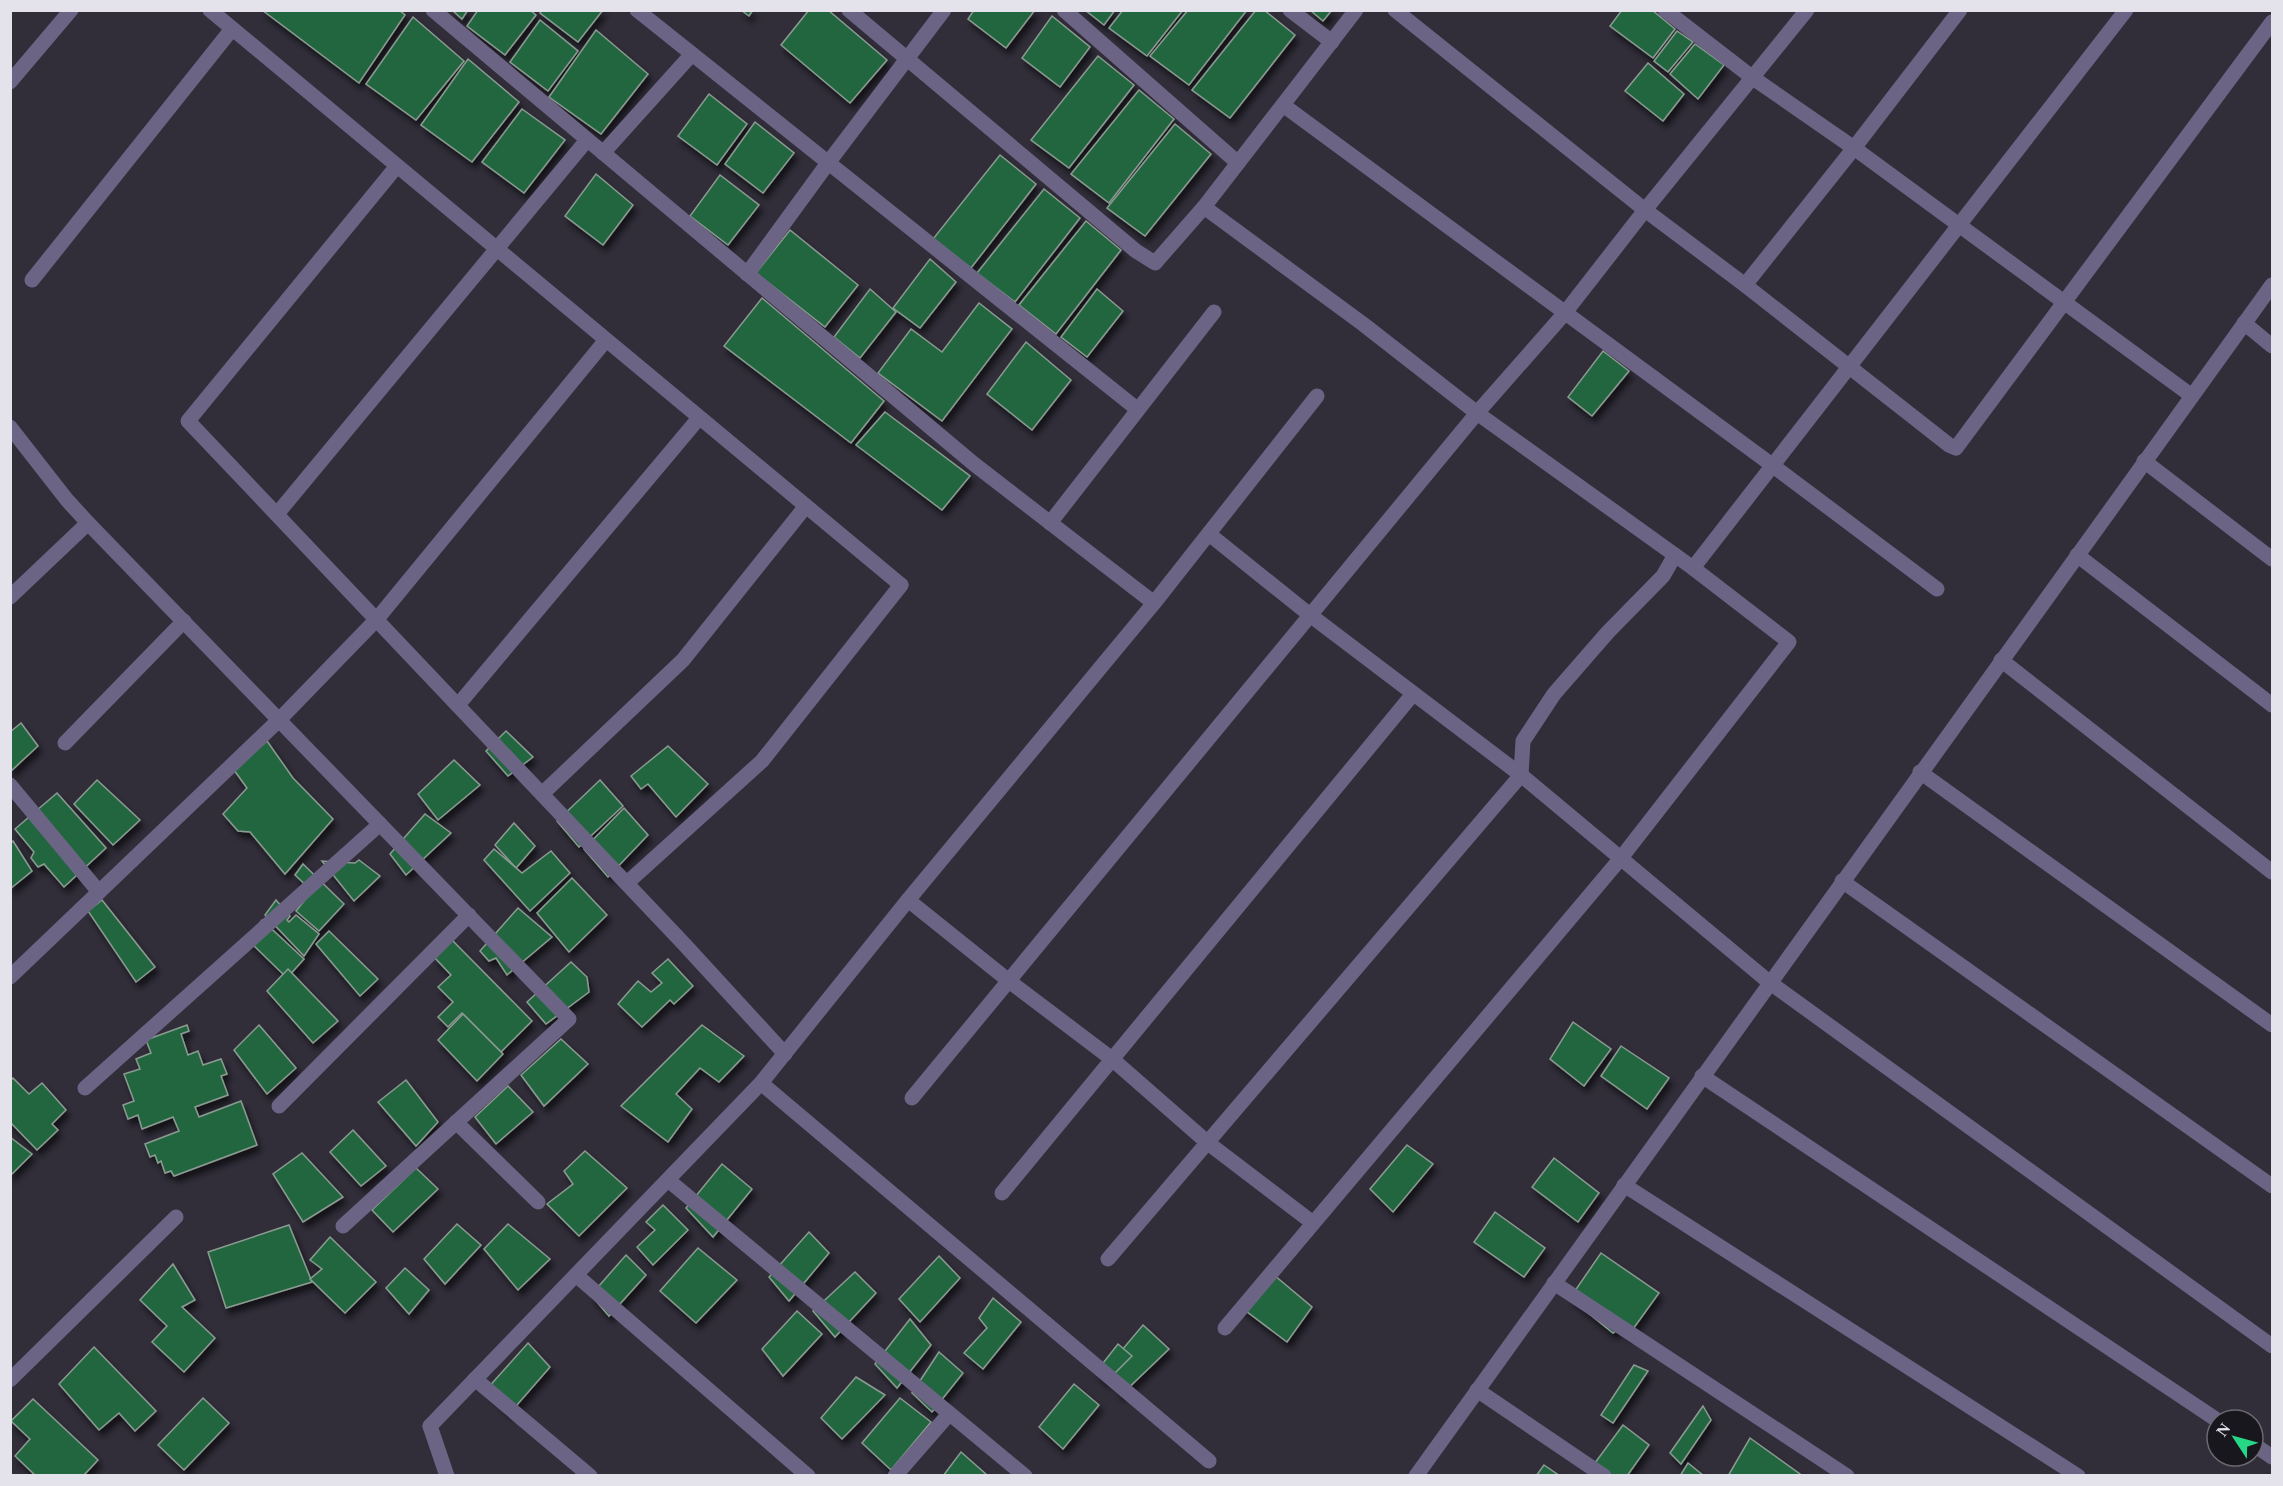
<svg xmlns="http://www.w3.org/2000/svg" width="2283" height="1486" viewBox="0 0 2283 1486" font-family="'Times New Roman',serif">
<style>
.building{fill:#216641;stroke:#8c9b91;stroke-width:1.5;filter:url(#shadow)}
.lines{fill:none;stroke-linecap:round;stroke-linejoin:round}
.service{stroke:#6c6485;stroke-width:15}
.minor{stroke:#6c6485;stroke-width:15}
.tertiary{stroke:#6c6485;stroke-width:15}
</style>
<defs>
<filter id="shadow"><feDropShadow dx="3.5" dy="6" stdDeviation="3" flood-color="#0009"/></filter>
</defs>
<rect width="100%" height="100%" fill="#312e3a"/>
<!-- building -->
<g class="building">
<polygon points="262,10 399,10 405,15 359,83"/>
<polygon points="452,10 468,10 462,19"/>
<polygon points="478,10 530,10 536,15 505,55 467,26"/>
<polygon points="542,10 603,10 578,42 540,13"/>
<polygon points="741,10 753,10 749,16"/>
<polygon points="809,10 828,10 887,60 850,103 781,45"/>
<polygon points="974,10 1035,10 1006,48 968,19"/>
<polygon points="1085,10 1115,10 1104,25"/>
<polygon points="1123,10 1183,10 1147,56 1109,28"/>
<polygon points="1188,10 1247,10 1189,85 1150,56"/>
<polygon points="1256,10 1264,10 1295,35 1230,118 1192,90"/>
<polygon points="1310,10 1332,10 1323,21"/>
<polygon points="1622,10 1652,10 1675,29 1653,58 1610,26"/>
<polygon points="1052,16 1090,47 1060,87 1022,58"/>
<polygon points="413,17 464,61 416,120 366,84"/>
<polygon points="540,20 578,51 548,91 510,62"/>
<polygon points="596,30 648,74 601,134 549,97"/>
<polygon points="1677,31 1693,42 1668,72 1654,61"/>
<polygon points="1695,44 1724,65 1698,99 1670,74"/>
<polygon points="1098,56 1134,85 1069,168 1031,140"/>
<polygon points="468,59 519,102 472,162 421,125"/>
<polygon points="1648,63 1684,94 1663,121 1625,91"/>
<polygon points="1139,90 1174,119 1109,203 1071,174"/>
<polygon points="709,94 747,124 717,165 678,136"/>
<polygon points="522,109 565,140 524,193 482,162"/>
<polygon points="755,122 794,153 763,193 725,164"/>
<polygon points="1175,124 1211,154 1145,236 1107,208"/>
<polygon points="1000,155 1036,184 971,268 933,239"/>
<polygon points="596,174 633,205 603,245 565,216"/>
<polygon points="720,175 759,205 728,245 690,216"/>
<polygon points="1044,189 1080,218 1015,302 977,273"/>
<polygon points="1086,221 1121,250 1056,334 1019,305"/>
<polygon points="790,230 858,285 825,327 756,273"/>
<polygon points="930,259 956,282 920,328 893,308"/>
<polygon points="870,289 896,312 860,358 834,337"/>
<polygon points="1097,289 1123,311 1087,357 1061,337"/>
<polygon points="762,298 884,401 851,443 724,346"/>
<polygon points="979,303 1012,329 942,421 878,373 911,329 942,352"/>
<polygon points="1026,342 1071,380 1032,430 987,394"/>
<polygon points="1603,351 1629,371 1592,416 1568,397"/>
<polygon points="885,412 970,476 942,510 856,445"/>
<polygon points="21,723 38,746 10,772 10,732"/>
<polygon points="506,731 533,757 508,776 486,751"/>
<polygon points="267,741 293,778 333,819 285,874 250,832 238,831 223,814 247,788 234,770"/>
<polygon points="668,746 708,784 676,817 648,784 641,789 631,776"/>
<polygon points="454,760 480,785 438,820 418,794"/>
<polygon points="97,780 140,820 113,845 74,804"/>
<polygon points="600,780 623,806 579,847 557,821"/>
<polygon points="57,793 106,848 64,887 44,864 38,867 31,858 34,852 15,829"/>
<polygon points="624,808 648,835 608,877 584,849"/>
<polygon points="425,814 451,833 406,875 390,854"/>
<polygon points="514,823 535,846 516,868 495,845"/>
<polygon points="13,841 32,871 10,889 10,844"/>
<polygon points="494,849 522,873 551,851 570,873 530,911 484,860"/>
<polygon points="359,860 380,876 354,901 322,861 355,863"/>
<polygon points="303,864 344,904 319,931 296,911 312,891 295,875"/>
<polygon points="572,878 607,915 569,952 537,913"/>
<polygon points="102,900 155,967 136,982 88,911"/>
<polygon points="276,900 290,916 287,920 289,922 296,915 319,934 304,956 265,915"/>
<polygon points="518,908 552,937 507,975 496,958 489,961 480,951"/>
<polygon points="262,920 304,959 287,978 247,939"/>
<polygon points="329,931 378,979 360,996 316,944"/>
<polygon points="452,940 532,1021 501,1052 462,1013 448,1027 438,1017 453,1002 438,987 451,975 434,957"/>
<polygon points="668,959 693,986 674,1004 670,1000 642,1027 618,1004 638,981 651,992 662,983 652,973"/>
<polygon points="571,962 587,977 589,992 546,1024 527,1002"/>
<polygon points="288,969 338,1021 313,1043 267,991"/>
<polygon points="463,1014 503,1054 477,1081 438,1040"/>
<polygon points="1573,1022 1611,1049 1584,1086 1550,1059"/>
<polygon points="187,1025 189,1031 181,1034 188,1055 198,1051 203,1065 221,1059 227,1074 221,1076 228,1095 195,1107 199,1117 241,1101 257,1145 174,1176 171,1171 165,1173 161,1161 158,1163 155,1155 150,1157 145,1144 179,1131 173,1117 142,1129 138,1115 128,1119 123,1105 134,1101 124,1074 140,1069 136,1059 151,1053 146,1040"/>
<polygon points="259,1025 296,1068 267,1094 234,1050"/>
<polygon points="702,1025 744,1056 719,1082 700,1068 676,1094 692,1109 668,1142 621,1106"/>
<polygon points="561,1039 588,1064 544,1106 521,1075"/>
<polygon points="1621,1046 1669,1078 1647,1109 1601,1076"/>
<polygon points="13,1078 29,1094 42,1083 66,1110 52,1124 58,1130 37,1150 10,1122 10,1081"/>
<polygon points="406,1080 438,1122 416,1146 378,1102"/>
<polygon points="508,1086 533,1112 496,1144 475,1117"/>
<polygon points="353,1130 386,1166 361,1186 330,1152"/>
<polygon points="10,1137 32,1154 10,1176"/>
<polygon points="1407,1145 1433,1164 1393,1212 1370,1189"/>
<polygon points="585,1151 627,1188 579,1236 547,1204 573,1184 564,1171"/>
<polygon points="302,1153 343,1197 303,1222 273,1174"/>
<polygon points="1554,1158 1599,1193 1578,1222 1532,1187"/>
<polygon points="722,1164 752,1189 713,1237 686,1208"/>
<polygon points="416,1168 438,1189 393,1232 372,1210"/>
<polygon points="663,1205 688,1230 653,1265 637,1247 655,1230 646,1222"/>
<polygon points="1495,1212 1545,1248 1524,1277 1474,1242"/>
<polygon points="457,1224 481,1245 445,1284 424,1259"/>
<polygon points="508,1224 550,1259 518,1290 484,1249"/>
<polygon points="289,1225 312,1282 226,1308 208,1252"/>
<polygon points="809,1232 829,1253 789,1301 769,1277"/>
<polygon points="330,1237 376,1282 345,1313 310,1279 322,1269 310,1260"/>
<polygon points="698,1248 737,1280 696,1323 660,1291"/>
<polygon points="1601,1253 1659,1293 1628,1336 1621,1327 1613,1333 1570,1298"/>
<polygon points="626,1255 646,1275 609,1316 591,1295"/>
<polygon points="939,1256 960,1278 920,1322 899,1299"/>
<polygon points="173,1264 195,1300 182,1307 215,1338 184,1372 152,1342 167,1326 140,1300"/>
<polygon points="405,1268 429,1290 409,1314 386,1288"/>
<polygon points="855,1272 876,1293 835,1337 813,1311"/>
<polygon points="1274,1275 1312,1307 1287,1342 1238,1305"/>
<polygon points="993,1298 1021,1322 983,1369 964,1353 987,1328 979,1318"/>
<polygon points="797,1311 822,1334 783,1376 762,1349"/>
<polygon points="910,1319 931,1345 897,1388 875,1364"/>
<polygon points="1143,1325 1169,1349 1121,1395 1106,1369"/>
<polygon points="528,1343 550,1367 510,1413 486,1390"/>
<polygon points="1118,1344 1132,1356 1106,1382 1096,1372"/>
<polygon points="94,1347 156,1411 135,1431 119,1413 99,1430 59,1384"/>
<polygon points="939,1352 963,1373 932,1412 912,1393"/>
<polygon points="1634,1365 1648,1371 1613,1423 1601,1415"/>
<polygon points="856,1377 885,1395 842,1439 821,1418"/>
<polygon points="1074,1384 1099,1405 1063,1449 1039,1427"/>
<polygon points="203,1398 229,1423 184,1470 158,1445"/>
<polygon points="900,1398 931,1422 891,1470 862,1443"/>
<polygon points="33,1399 98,1460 83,1476 36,1476 15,1456 30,1439 11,1421"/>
<polygon points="1703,1406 1711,1420 1681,1464 1670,1453"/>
<polygon points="1623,1425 1649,1445 1627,1476 1594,1476 1589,1471"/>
<polygon points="1750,1438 1800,1474 1799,1476 1728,1476"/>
<polygon points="961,1452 987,1475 986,1476 943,1476"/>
<polygon points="1688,1463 1704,1476 1680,1476"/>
<polygon points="1544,1465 1560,1476 1536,1476"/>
</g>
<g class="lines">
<!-- service -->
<g class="service">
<polyline points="458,705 699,418"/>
<polyline points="10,785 99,892"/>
<polyline points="542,794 683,660 806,506"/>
<polyline points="1842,881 2272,1186"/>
<polyline points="627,883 762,761 901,585"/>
<polyline points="1702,1076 2217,1420"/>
<polyline points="761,1083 1209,1461"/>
<polyline points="668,1180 1025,1476"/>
<polyline points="1624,1185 2078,1476"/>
<polyline points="1002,1193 1413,694"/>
<polyline points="1108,1259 1521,775"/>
<polyline points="576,1275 808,1476"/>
<polyline points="1554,1283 1847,1476"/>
<polyline points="475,1379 590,1476"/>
<polyline points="1477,1390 1604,1476"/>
<polyline points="2253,1444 2272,1457"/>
<polyline points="895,1476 949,1414"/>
</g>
<!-- minor -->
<g class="minor">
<polyline points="210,10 901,585"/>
<polyline points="433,10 974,464 1154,603"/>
<polyline points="637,10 1137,409"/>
<polyline points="849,10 1136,251 1155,263 1204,207 1356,10"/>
<polyline points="1064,10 1238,163"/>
<polyline points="1290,10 1332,42"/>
<polyline points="1395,10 1645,210 1745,285 1949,445 1956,448 2272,22"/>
<polyline points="1665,10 1753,78 1854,148 2192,396"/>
<polyline points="10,82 71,10"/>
<polyline points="1283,105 1772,465 1937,589"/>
<polyline points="603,153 692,54"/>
<polyline points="397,166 188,421 684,944 785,1054"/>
<polyline points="1204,207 1363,324 1477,413 1693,568 1789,642 1621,858 1225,1328"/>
<polyline points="747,274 828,163 944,10"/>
<polyline points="32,280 232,29"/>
<polyline points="1745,285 1854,148 1960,10"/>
<polyline points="2244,323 2272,346"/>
<polyline points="10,427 67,500 88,523 569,1019 343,1226"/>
<polyline points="2144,461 2272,559"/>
<polyline points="277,514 587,140"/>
<polyline points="1050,523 1214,312"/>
<polyline points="1209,534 1310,615 1521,775 1769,982 2272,1346"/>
<polyline points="2077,555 2272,705"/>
<polyline points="1693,568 2126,10"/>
<polyline points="10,597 88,523"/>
<polyline points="2001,660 2272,872"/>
<polyline points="65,743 184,621"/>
<polyline points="1920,772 2272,1025"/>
<polyline points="1521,775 1523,741 1554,694 1608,632 1663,576 1675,555"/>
<polyline points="908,900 1009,981 1112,1059 1208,1143 1313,1223"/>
<polyline points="10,977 279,720 377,619 606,340"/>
<polyline points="85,1088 380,824"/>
<polyline points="912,1098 1477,413 1564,314 1645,210 1807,10"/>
<polyline points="279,1106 469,915"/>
<polyline points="456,1122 538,1202"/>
<polyline points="10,1380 176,1217"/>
<polyline points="430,1426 761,1083 908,900 1154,603 1317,396"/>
<polyline points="1416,1476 2272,285"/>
</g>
<!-- tertiary -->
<polyline class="tertiary" points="430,1426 447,1476"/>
</g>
<!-- border -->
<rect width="2283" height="1486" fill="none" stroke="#e4e3eb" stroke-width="24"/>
<!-- north arrow -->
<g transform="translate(2235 1438) rotate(306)"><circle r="28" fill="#18171d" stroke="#6a696f" stroke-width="1.5"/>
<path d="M0-4.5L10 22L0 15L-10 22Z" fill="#26d886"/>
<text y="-9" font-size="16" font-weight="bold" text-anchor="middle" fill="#e4e3eb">N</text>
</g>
</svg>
